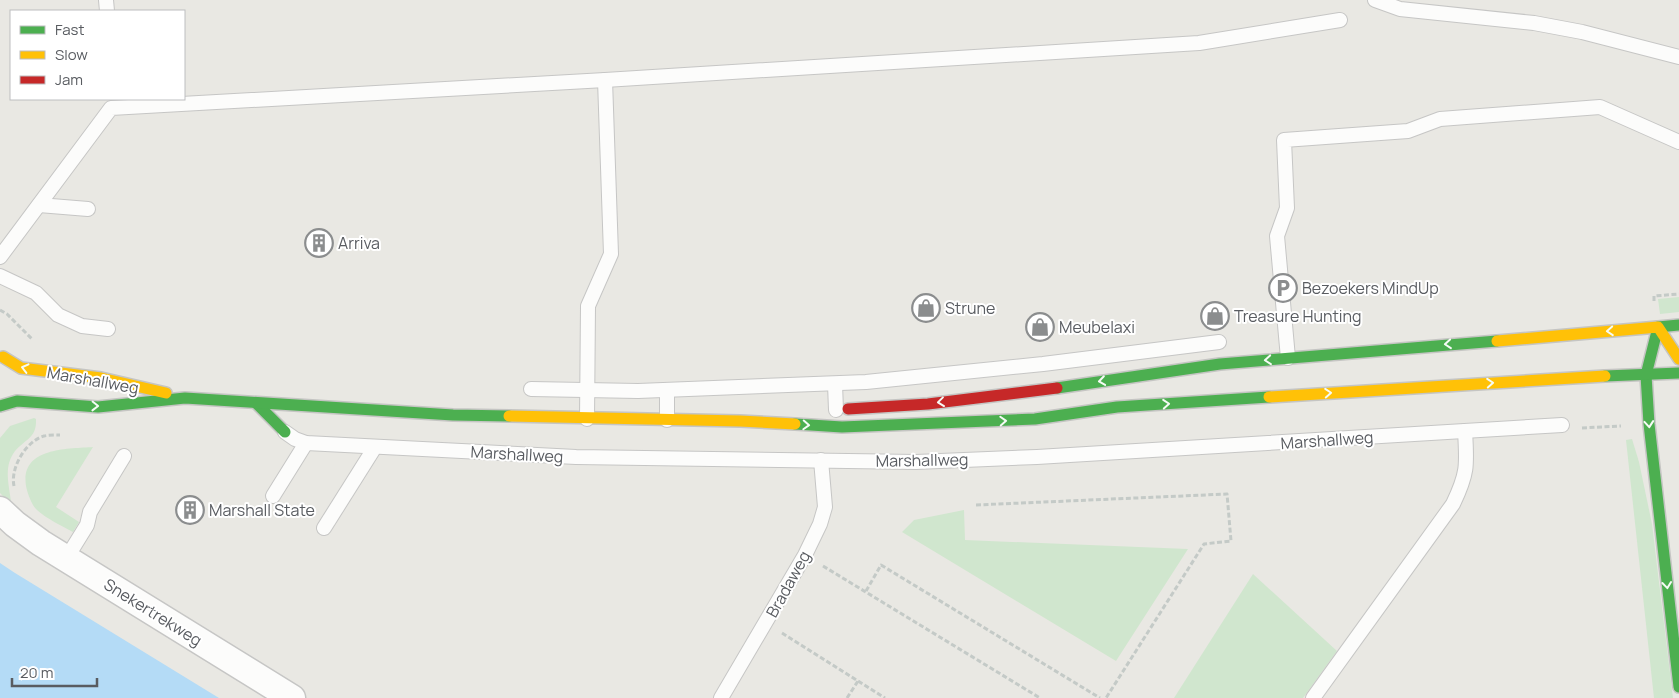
<svg xmlns="http://www.w3.org/2000/svg" width="1679" height="698" viewBox="0 0 1679 698" font-family="Manrope,sans-serif">
<style>
.green{fill:#d0e6ce}
.water{fill:#b4dbf6}
.lines{fill:none;stroke-linecap:round;stroke-linejoin:round}
.lane-casing{stroke:#c6c6c5;stroke-width:16}
.street-casing{stroke:#c6c6c5;stroke-width:29}
.fast-casing{stroke:#c5c5c3;stroke-width:14}
.slow-casing{stroke:#c5c5c3;stroke-width:14}
.jam-casing{stroke:#c5c5c3;stroke-width:14}
.path{stroke:#c4cac7;stroke-width:3;stroke-dasharray:5 2.5;stroke-linecap:butt}
.lane{stroke:#fcfcfb;stroke-width:14}
.street{stroke:#fcfcfb;stroke-width:26}
.fast{stroke:#4caf50;stroke-width:11}
.slow{stroke:#ffc107;stroke-width:11}
.jam{stroke:#c62828;stroke-width:11}
.oneway{stroke:#f6fbf6}
.labels{text-anchor:middle;dominant-baseline:central;stroke-width:4;stroke-linejoin:round;paint-order:stroke}
.poi-label{font-size:16px;fill:#595c61;stroke:#fff;text-anchor:start}
.street-label{font-size:16px;fill:#595c61;stroke:#fff}
</style>
<rect width="100%" height="100%" fill="#e9e8e3"/>
<!-- green -->
<g class="green">
<polygon points="1679,297 1679,312 1660,314 1658,299"/>
<path d="M34,418L36,419C37,440 23,439 13,454C4,468 9,485 11,501L10,503L0,493V438L10,426Z"/>
<polygon points="1632,439 1639,462 1652,524 1673,698 1654,698 1626,440"/>
<path d="M93,447L56,507L79,522L73,532C62,526 47,519 37,510C32,506 27,492 26,486C20,447 68,449 93,447Z"/>
<polygon points="964,510 965,540 1188,549 1116,661 902,532 914,520"/>
<polygon points="1253,574 1337,651 1303,698 1174,698"/>
</g>
<!-- water -->
<polygon class="water" points="0,563 15,573 219,698 0,698"/>
<g class="lines">
<defs>
<g id="lane">
<polyline points="106,0 107,11"/>
<polyline points="1375,0 1400,9 1534,23 1582,32 1679,57"/>
<polyline points="39,205 88,209"/>
<polyline points="0,257 111,108 605,80 1199,43 1340,20"/>
<polyline points="0,276 36,293 58,315 82,326 108,329"/>
<polyline points="1288,358 1277,236 1287,208 1284,140 1408,131 1440,119 1600,107 1679,142"/>
<polyline points="835,384 836,410"/>
<polyline points="531,389 638,391 866,382 1043,364 1219,342"/>
<polyline points="667,390 667,420"/>
<polyline points="587,419 588,306 611,254 605,80"/>
<polyline points="285,432 295,439 306,443 576,457 916,462 1037,457 1562,425"/>
<polyline points="273,496 306,443"/>
<polyline points="324,528 375,447"/>
<polyline points="66,559 87,525 90,512 124,456"/>
<polyline points="721,698 805,555 820,524 825,507 821,460"/>
<path d="M1313,698L1453,504C1468,473 1467,465 1465,431"/>
</g>
<polyline id="street" points="0,510 15,524 41,543 292,698"/>
<g id="fast">
<polyline points="1679,325 1658,327 1646,375 1649,424 1679,687"/>
<polyline points="1605,376 1679,373"/>
<polyline points="1057,388 1220,364 1497,341"/>
<polyline points="256,403 285,432"/>
<polyline points="0,406 17,401 98,407 185,398 453,415 509,416"/>
<polyline points="795,424 842,427 1035,419 1117,407 1269,397"/>
</g>
<g id="slow">
<polyline points="1497,341 1658,327 1679,359"/>
<polyline points="3,357 21,368 101,378 166,393"/>
<polyline points="1269,397 1605,376"/>
<polyline points="509,416 740,421 795,424"/>
</g>
<polyline id="jam" points="848,409 928,404 1057,388"/>
</defs>
<!-- lane casing -->
<use href="#lane" class="lane-casing"/>
<!-- street casing -->
<use href="#street" class="street-casing"/>
<!-- fast casing -->
<use href="#fast" class="fast-casing"/>
<!-- slow casing -->
<use href="#slow" class="slow-casing"/>
<!-- jam casing -->
<use href="#jam" class="jam-casing"/>
<!-- path -->
<g class="path">
<polyline points="1654,301 1654,296 1679,294"/>
<polyline points="0,310 7,314 33,340"/>
<polyline points="1582,428 1621,426"/>
<path d="M14,486C10,468 26,441 44,436C49,435 55,435 60,435"/>
<polyline points="976,505 1227,494 1231,541 1204,544 1106,698"/>
<polyline points="823,566 1040,698"/>
<polyline points="866,591 881,565 1100,698"/>
<polyline points="782,633 885,698"/>
<polyline points="847,698 858,681"/>
</g>
<!-- lane -->
<use href="#lane" class="lane"/>
<!-- street -->
<use href="#street" class="street"/>
<!-- fast -->
<use href="#fast" class="fast"/>
<!-- slow -->
<use href="#slow" class="slow"/>
<!-- jam -->
<use href="#jam" class="jam"/>
</g>
<!-- one-way arrows -->
<defs><path id="oneway-chevron" d="M-2-3.5L2.5 0L-2 3.5" fill="none" stroke-width="1.6" stroke-linecap="round" stroke-linejoin="round" transform="scale(1.25)"/></defs>
<g class="oneway">
<use href="#oneway-chevron" transform="translate(1610 331) rotate(176)"/>
<use href="#oneway-chevron" transform="translate(1448 344) rotate(175)"/>
<use href="#oneway-chevron" transform="translate(1268 360) rotate(175)"/>
<use href="#oneway-chevron" transform="translate(25 368) rotate(-166)"/>
<use href="#oneway-chevron" transform="translate(1102 381) rotate(172)"/>
<use href="#oneway-chevron" transform="translate(1490 383) rotate(-4)"/>
<use href="#oneway-chevron" transform="translate(1328 393) rotate(-4)"/>
<use href="#oneway-chevron" transform="translate(941 402) rotate(173)"/>
<use href="#oneway-chevron" transform="translate(1166 404) rotate(-4)"/>
<use href="#oneway-chevron" transform="translate(95 406) rotate(1)"/>
<use href="#oneway-chevron" transform="translate(1003 421) rotate(-3)"/>
<use href="#oneway-chevron" transform="translate(1649 424) rotate(85)"/>
<use href="#oneway-chevron" transform="translate(806 425) rotate(3)"/>
<use href="#oneway-chevron" transform="translate(1667 585) rotate(83)"/>
</g>
<!-- icons -->
<defs>
<symbol id="building-ring" viewBox="-11 -11 22 22"><circle r="9.5" fill="#fff" stroke="#8b8d8e" stroke-width="1.5"/><path d="M-4-6H4V6H1V3H-1V6H-4ZM-2.5-4.3h1.7v1.8h-1.7ZM.8-4.3h1.7v1.8H.8ZM-2.5-1h1.7V.8h-1.7ZM.8-1h1.7V.8H.8Z" fill="#8b8d8e"/></symbol>
<symbol id="parking-ring" viewBox="-11 -11 22 22"><circle r="9.5" fill="#fff" stroke="#8b8d8e" stroke-width="1.5"/><path d="M-3.5-5.5H1a3.5 3.5 0 0 1 0 7H-1V5.5H-3.5ZM-1-3.4V-.6H.8a1.4 1.4 0 0 0 0-2.8Z" fill="#8b8d8e"/></symbol>
<symbol id="shop-ring" viewBox="-11 -11 22 22"><circle r="9.5" fill="#fff" stroke="#8b8d8e" stroke-width="1.5"/><path d="M-5-2.5h2.3a2.7 3.5 0 0 1 5.4 0H5L5.5 6h-11ZM-1.5-2.5h3a1.5 2.3 0 0 0-3 0Z" fill="#8b8d8e"/></symbol>
</defs>
<g fill-rule="evenodd">
<use href="#building-ring" x="303" y="227" width="32" height="32"/>
<use href="#parking-ring" x="1267" y="272" width="32" height="32"/>
<use href="#shop-ring" x="910" y="292" width="32" height="32"/>
<use href="#shop-ring" x="1199" y="300" width="32" height="32"/>
<use href="#shop-ring" x="1024" y="311" width="32" height="32"/>
<use href="#building-ring" x="174" y="494" width="32" height="32"/>
</g>
<g class="labels">
<!-- poi labels -->
<g class="poi-label">
<text x="338" y="243">Arriva</text>
<text x="1302" y="288">Bezoekers MindUp</text>
<text x="945" y="308">Strune</text>
<text x="1234" y="316">Treasure Hunting</text>
<text x="1059" y="327">Meubelaxi</text>
<text x="209" y="510">Marshall State</text>
</g>
<!-- street labels -->
<g class="street-label">
<text transform="translate(93 380) rotate(10)">Marshallweg</text>
<text transform="translate(1327 440) rotate(-4)">Marshallweg</text>
<text transform="translate(517 454) rotate(3)">Marshallweg</text>
<text transform="translate(922 460) rotate(-1)">Marshallweg</text>
<text transform="translate(788 584) rotate(-61)">Bradaweg</text>
<text transform="translate(153 612) rotate(32)">Snekertrekweg</text>
</g>
</g>
<!-- legend -->
<rect x="10" y="10" width="175" height="90" fill="#ffffff" stroke="#bdbec0"/>
<rect x="20" y="26" width="25" height="8" fill="#4caf50" stroke="#bdbec0"/>
<text x="55" y="35" font-size="15" fill="#595c61">Fast</text>
<rect x="20" y="51" width="25" height="8" fill="#ffc107" stroke="#bdbec0"/>
<text x="55" y="60" font-size="15" fill="#595c61">Slow</text>
<rect x="20" y="76" width="25" height="8" fill="#c62828" stroke="#bdbec0"/>
<text x="55" y="85" font-size="15" fill="#595c61">Jam</text>
<!-- scale -->
<path d="M12 678v8h85v-8" fill="none" stroke="#595c61" stroke-width="2.5"/>
<text x="20" y="678" font-size="15" fill="#595c61" stroke="#ffffff" stroke-width="4" paint-order="stroke">20 m</text>
</svg>
